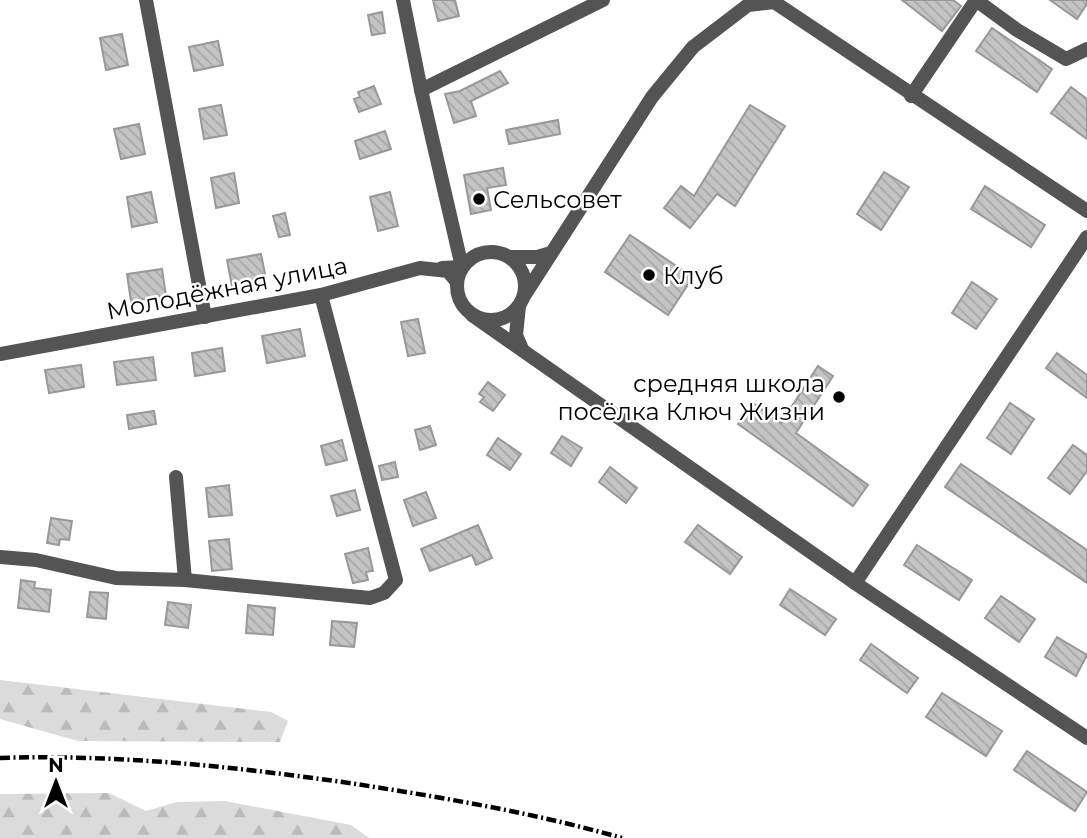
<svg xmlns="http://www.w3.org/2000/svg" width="1087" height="838" viewBox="0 0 1087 838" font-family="Montserrat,sans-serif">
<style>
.forest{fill:url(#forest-firs)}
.building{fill:url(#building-back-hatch);stroke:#989898;stroke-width:2}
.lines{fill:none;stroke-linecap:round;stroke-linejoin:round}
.street{stroke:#545454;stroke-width:14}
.rail{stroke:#000;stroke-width:4.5;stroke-dasharray:10 3.5 2 3.5;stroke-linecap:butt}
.poi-dot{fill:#000;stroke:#fff;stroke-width:2.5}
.labels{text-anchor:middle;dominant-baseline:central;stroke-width:5;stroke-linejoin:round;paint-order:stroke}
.poi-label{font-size:24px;fill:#000;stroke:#fff;text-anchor:start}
.street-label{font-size:24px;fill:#000;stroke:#fff}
</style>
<defs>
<pattern id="forest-firs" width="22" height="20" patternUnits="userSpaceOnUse" patternTransform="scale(1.75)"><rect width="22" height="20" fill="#dbdbdb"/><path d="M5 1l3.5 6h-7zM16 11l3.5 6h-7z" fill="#bababa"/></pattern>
<pattern id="building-back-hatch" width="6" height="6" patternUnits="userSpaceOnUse" patternTransform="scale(1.75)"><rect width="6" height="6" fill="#c4c4c4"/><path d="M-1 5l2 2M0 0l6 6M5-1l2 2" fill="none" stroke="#a7a7a7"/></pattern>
</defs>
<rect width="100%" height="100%" fill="#fff"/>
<!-- forest -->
<g class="forest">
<polygon points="0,680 271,712 288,721 280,742 78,741 0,719"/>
<polygon points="109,793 146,811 177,802 225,801 351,825 369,838 0,838 0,794"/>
</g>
<!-- building -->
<g class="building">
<polygon points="433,0 455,0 459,16 438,21"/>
<polygon points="902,0 953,0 961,6 942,31"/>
<polygon points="1050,0 1087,0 1087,4 1077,19"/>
<polygon points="382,12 385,33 372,35 368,15"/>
<polygon points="992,28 1052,69 1037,92 976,51"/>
<polygon points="122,34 128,65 106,70 100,38"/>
<polygon points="218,41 223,65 194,71 189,47"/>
<polygon points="500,71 508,83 471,101 476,116 454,123 445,94 460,91"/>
<polygon points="374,86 381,104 359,112 354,99 360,97 358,92"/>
<polygon points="1071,87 1087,99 1087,139 1051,113"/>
<polygon points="221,105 227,135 204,139 199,109"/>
<polygon points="750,105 785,126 735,206 717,194 690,228 664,208 681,186 694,196"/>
<polygon points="558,120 560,134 509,144 506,130"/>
<polygon points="139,124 145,154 121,159 114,129"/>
<polygon points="385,131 391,149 360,159 355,141"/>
<polygon points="503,168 506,185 487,188 491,210 471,214 464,175"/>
<polygon points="884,172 909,187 881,230 857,214"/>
<polygon points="234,173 239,203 216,208 211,178"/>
<polygon points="985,186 1045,225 1031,247 971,209"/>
<polygon points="151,192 157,222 132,227 127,197"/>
<polygon points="390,192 398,226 378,231 370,197"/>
<polygon points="285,213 290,235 279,237 273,216"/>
<polygon points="630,235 693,277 668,315 605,272"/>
<polygon points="261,254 266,279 232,286 227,260"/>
<polygon points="162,269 166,296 131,301 127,274"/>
<polygon points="972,282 997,299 976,329 952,313"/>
<polygon points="418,319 425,353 408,356 401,322"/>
<polygon points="300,329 305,356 267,363 262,336"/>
<polygon points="222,348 225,371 195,376 192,353"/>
<polygon points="1057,353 1087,375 1087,398 1046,368"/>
<polygon points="153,357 156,380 117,385 114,362"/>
<polygon points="81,365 84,387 49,393 45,370"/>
<polygon points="818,366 833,376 796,433 868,485 853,506 738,424 753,403 781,423"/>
<polygon points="488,382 505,395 493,411 480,402 484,397 479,394"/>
<polygon points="1010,403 1034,419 1011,454 987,438"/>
<polygon points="154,411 156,424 129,429 127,415"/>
<polygon points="430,426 436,445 420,450 415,430"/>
<polygon points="562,436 582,448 571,466 551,453"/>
<polygon points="498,438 521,454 510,470 487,455"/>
<polygon points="342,440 347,460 326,465 321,446"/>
<polygon points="1073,445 1087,455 1087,471 1070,494 1048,478"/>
<polygon points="395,462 398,477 382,480 379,466"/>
<polygon points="961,464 1087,550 1087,583 945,487"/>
<polygon points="610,467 637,488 626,503 599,482"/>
<polygon points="229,485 232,515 209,517 206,488"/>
<polygon points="355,490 360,510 337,516 331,496"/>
<polygon points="426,492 436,518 413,526 404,500"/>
<polygon points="51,518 72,521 69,540 60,539 59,545 47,543"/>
<polygon points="478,525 492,558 476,565 472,555 430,571 421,549"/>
<polygon points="698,525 742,557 730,574 685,542"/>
<polygon points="229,539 232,569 212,571 209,541"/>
<polygon points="917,545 972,580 959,600 904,565"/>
<polygon points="368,548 373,571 366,572 368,580 353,583 345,554"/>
<polygon points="21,580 35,582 34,588 51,590 49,612 18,608"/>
<polygon points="790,589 836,619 825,635 780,605"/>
<polygon points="90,592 108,593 106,619 87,617"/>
<polygon points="1001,596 1035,619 1019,642 985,618"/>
<polygon points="168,602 191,605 188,628 165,625"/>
<polygon points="248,605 275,608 273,635 246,633"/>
<polygon points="332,621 357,623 354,647 330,645"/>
<polygon points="1057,637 1087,655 1076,676 1045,657"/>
<polygon points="871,644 918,678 907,693 860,660"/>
<polygon points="942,693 1002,731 986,756 926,717"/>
<polygon points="1027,751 1087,792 1075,811 1014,770"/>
</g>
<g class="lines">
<!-- street -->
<g class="street">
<polyline points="146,0 205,317"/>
<polyline points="403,0 421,90 462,267 442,268"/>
<polyline points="976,0 1017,30 1066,59 1087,49"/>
<polyline points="421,90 603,0"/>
<polyline points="911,96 976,0"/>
<circle cx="491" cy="286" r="34"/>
<polyline points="510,257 537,257 551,253"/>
<polyline points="524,296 652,97 693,47 748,5 774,2 1087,211"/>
<polyline points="519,306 516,335 522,349"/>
<polyline points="472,315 855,583 1087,738"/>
<polyline points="0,354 321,295 420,268 448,271 457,282"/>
<polyline points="176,477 185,580"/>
<polyline points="0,557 36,560 116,578 185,580 370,598 384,593 396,580 321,295"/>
<polyline points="855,583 1087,237"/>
</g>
<!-- rail -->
<path class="rail" d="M0,758C119,754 238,767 356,784C445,798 535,813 622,838"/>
</g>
<!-- markers -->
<g class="poi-dot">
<circle cx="479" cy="199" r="7"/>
<circle cx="649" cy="275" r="7"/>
<circle cx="839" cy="397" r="7"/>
</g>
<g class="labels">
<!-- poi labels -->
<g class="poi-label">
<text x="493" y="199">Сельсовет</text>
<text x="663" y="275">Клуб</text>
<text x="825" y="383" text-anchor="end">средняя школа<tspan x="825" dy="28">посёлка Ключ Жизни</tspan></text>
</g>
<!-- street labels -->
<g class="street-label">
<text transform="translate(227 288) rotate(-11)">Молодёжная улица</text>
</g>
</g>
<!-- north arrow -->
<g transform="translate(56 782)" stroke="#ffffff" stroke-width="5" paint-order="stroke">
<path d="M0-5L12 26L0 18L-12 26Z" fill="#000000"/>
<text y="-10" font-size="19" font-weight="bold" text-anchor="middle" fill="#000000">N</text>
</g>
</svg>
